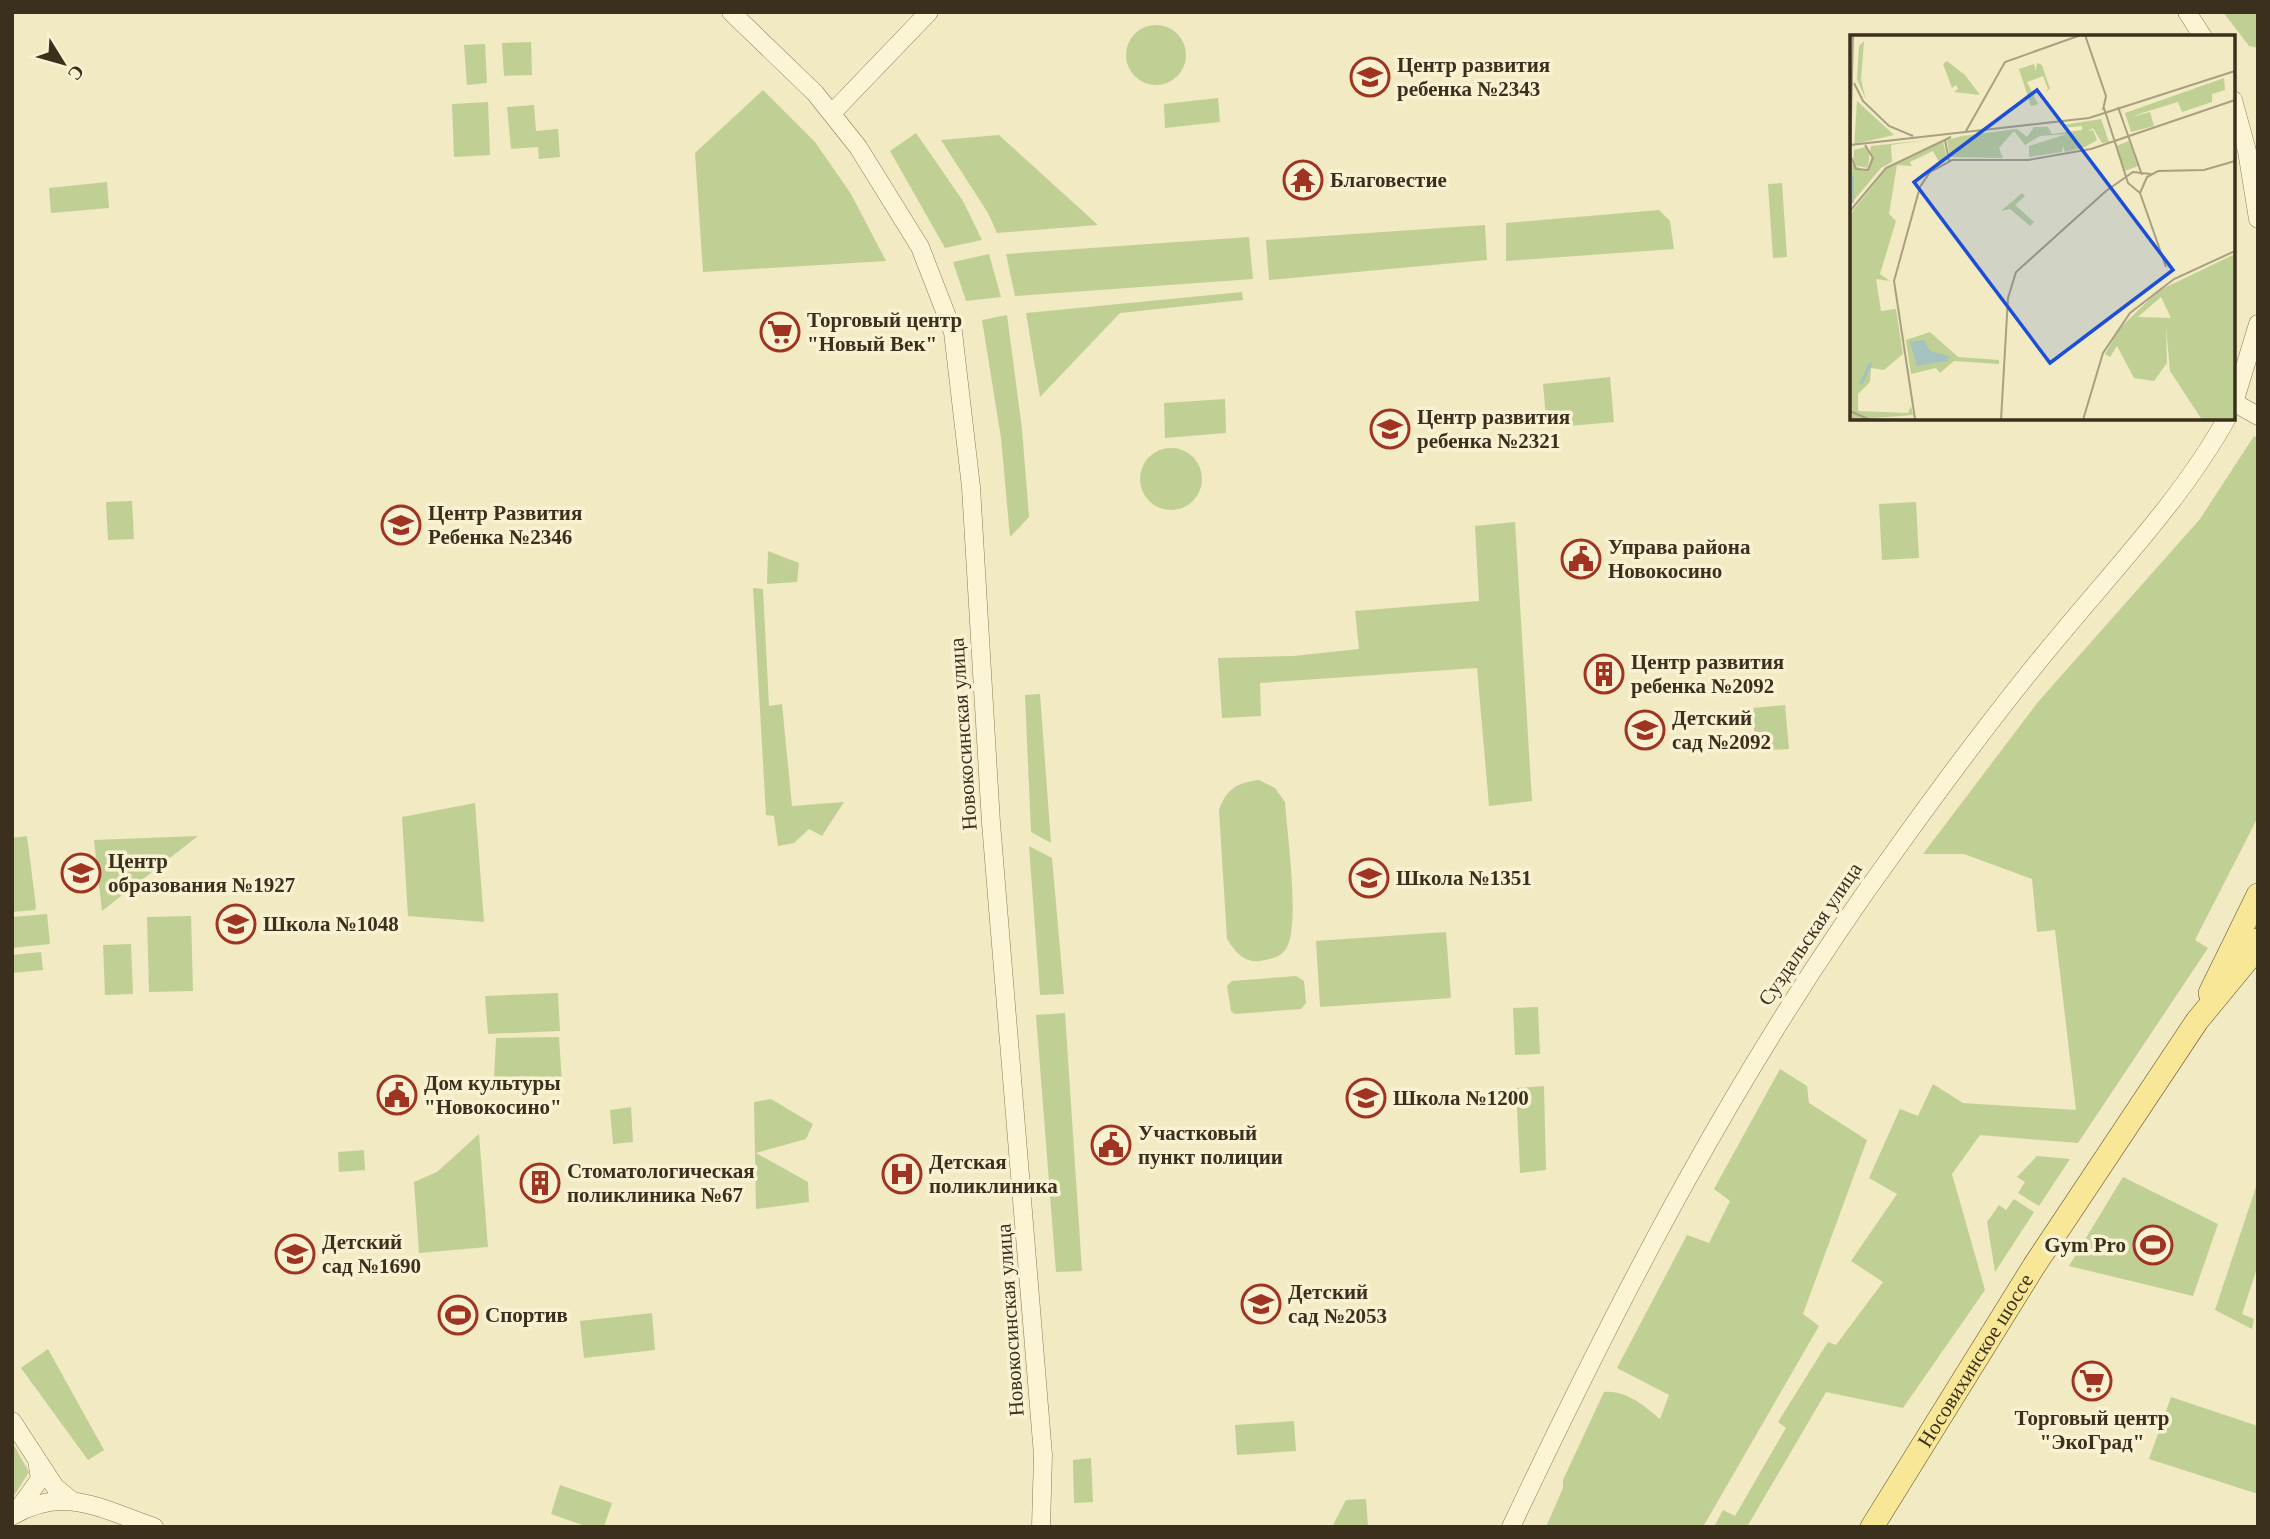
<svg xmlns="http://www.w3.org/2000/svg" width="2270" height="1539" viewBox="0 0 2270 1539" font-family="Georgia,serif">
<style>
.green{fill:#c0d095}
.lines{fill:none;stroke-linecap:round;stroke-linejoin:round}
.minor-casing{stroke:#8c7b57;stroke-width:19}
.major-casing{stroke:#59482c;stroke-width:24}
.minor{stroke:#fbf5d5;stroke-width:18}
.major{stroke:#f7e797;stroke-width:23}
.labels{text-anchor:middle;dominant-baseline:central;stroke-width:7;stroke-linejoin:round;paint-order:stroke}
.poi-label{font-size:21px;font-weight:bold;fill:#3b301d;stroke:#f8f2d2;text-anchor:start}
.street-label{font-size:21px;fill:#3b301d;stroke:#f8f2d2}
.inset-river{fill:none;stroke:#a4c3bf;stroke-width:3.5}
.inset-road{fill:none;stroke:#a8a080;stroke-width:2}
.view{fill:#1d4ed8;fill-opacity:0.15;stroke:#1d4ed8;stroke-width:3.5}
.inset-edge{fill:none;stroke:#3b301d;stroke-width:3.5}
</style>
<rect width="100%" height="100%" fill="#f1eac2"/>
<!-- green -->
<g class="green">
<polygon points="2223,12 2258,12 2258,48 2249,46"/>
<circle cx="1156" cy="55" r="30"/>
<polygon points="531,42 532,75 504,76 502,43"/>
<polygon points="485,44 487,83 467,85 464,45"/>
<polygon points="763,90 815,142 851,194 886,261 703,272 695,153"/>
<polygon points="1218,98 1220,122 1165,128 1164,104"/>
<polygon points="488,102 490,155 454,157 452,104"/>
<polygon points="534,105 536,131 558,129 560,157 539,159 538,147 511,149 507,107"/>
<polygon points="916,133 963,201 982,240 945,248 890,151"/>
<polygon points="999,135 1098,225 997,233 988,213 941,140"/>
<polygon points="107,182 109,208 51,213 49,188"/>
<polygon points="1782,183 1787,257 1773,258 1768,184"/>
<polygon points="1659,210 1670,221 1674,249 1506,261 1506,223"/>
<polygon points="1485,225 1487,260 1269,280 1266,240"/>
<polygon points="1249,237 1253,279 1015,296 1006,254"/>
<polygon points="989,254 1001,297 966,301 953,262"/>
<polygon points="1242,292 1243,300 1120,313 1040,397 1026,313"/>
<polygon points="1007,315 1022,429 1029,517 1010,537 1001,438 982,320"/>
<polygon points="1610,377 1614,422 1547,428 1543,384"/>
<polygon points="1225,399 1226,433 1165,438 1164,403"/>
<polygon points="2254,436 2258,438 2258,817 2195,940 2208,948 2078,1143 1980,1135 1952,1174 1985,1290 1903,1408 1826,1392 1747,1527 1714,1527 1723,1510 1735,1516 1786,1428 1778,1422 1828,1342 1836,1345 1883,1282 1851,1261 1897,1194 1869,1178 1900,1109 1918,1116 1933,1084 1963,1103 2076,1110 2055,930 2037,932 2032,879 1964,854 1923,854 2038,702 2200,519"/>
<circle cx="1171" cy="479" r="31"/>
<polygon points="132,501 134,539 108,540 106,502"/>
<polygon points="1916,502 1919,558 1882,560 1879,504"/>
<polygon points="1515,522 1532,801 1489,806 1477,668 1260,683 1261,716 1222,718 1218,658 1293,656 1359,649 1355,611 1479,601 1475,526"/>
<polygon points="768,551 799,563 797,582 767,584"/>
<polygon points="753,588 763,589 769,706 782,704 792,806 844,802 822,836 809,829 794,843 778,846 774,816 766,815"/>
<polygon points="1040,694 1051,843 1031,832 1025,695"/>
<polygon points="1785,705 1789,749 1756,751 1752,708"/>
<path d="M1259,780L1275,788L1285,802C1287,833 1300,923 1287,947C1282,957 1271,959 1260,961C1243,963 1235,951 1227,939L1219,810C1227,788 1237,783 1259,780Z"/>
<polygon points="475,803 484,922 408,916 402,817"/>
<polygon points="27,836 36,906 35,910 12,912 12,838"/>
<polygon points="198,836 102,911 94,840"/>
<polygon points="1029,846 1052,858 1064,994 1040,995"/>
<polygon points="47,914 50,944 12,948 12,917"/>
<polygon points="191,916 193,991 149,992 147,917"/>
<polygon points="1446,932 1451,998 1320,1007 1316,941"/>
<polygon points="131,944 133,994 105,995 103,945"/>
<polygon points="41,952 43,970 12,973 12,955"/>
<polygon points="1296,976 1304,981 1306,1003 1301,1009 1235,1014 1231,1011 1227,986 1232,981"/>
<polygon points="558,993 560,1031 488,1034 485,996"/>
<polygon points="1538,1007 1540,1054 1515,1055 1513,1008"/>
<polygon points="1065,1013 1082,1271 1056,1272 1036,1015"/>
<polygon points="559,1037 562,1083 494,1079 496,1038"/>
<path d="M1780,1069L1807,1086L1809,1103L1867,1140L1803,1314L1819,1326L1703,1527H1546L1563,1488V1480L1604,1392C1625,1389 1646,1407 1660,1419L1669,1395L1617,1368L1687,1235L1709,1243L1730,1201L1714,1189Z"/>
<polygon points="1544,1086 1546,1170 1520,1173 1516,1088"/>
<polygon points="771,1099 813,1124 806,1139 756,1153 808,1182 809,1202 756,1209 754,1102"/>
<polygon points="631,1107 633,1142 613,1144 610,1110"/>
<polygon points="479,1134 488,1247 419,1253 414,1182 437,1172"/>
<polygon points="364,1150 365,1170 339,1172 338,1152"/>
<polygon points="2037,1156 2070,1159 2039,1206 2018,1193 2025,1182 2017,1177"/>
<polygon points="2123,1177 2218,1224 2193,1296 2069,1266"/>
<polygon points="2258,1181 2258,1265 2242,1314 2254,1319 2252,1329 2215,1310"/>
<polygon points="2014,1199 2034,1212 1995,1272 1987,1222 1999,1205 2006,1210"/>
<polygon points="652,1313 655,1350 584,1358 580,1321"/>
<polygon points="48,1349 104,1450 88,1460 21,1368"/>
<polygon points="2171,1397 2258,1426 2258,1494 2149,1459"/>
<polygon points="1294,1421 1296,1451 1237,1455 1235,1425"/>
<polygon points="12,1442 29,1472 12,1499"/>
<polygon points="1091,1458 1093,1502 1074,1503 1073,1460"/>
<polygon points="560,1485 612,1503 604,1527 588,1527 551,1514"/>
<polygon points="1366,1499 1368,1527 1332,1527 1346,1500"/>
</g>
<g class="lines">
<defs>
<g id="minor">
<polyline points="731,12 815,93 858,147 920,247 953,332 971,487 991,823 1043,1455 1041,1527"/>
<polyline points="2187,12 2203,37"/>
<polyline points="2233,100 2247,151 2258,219"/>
<polyline points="832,113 929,12"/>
<polyline points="2235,403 2258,416"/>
<polyline points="2233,406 2258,324"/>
<polyline points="12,1421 55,1487 71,1500"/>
<polyline points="19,1508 40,1479 37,1460"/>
<path d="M12,1516C65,1485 101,1509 154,1527"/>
<path d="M1511,1527C1622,1292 1741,1062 1895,851C1948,777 2002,704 2061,634C2118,565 2183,497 2227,418"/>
</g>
<g id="major">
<polyline points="2210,993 2258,895"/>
<path id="s1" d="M1872,1527L2034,1266L2197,1021L2248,959L2258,940"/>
</g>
</defs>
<!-- minor casing -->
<use href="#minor" class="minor-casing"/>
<!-- major casing -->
<use href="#major" class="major-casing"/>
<!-- minor -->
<use href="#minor" class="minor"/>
<!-- major -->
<use href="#major" class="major"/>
</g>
<!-- icons -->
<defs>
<symbol id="school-ring" viewBox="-11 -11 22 22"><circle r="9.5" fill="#f8f2d2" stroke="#9f3423" stroke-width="1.5"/><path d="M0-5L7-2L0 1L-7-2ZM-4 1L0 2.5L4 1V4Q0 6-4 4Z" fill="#9f3423"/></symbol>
<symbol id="temple-ring" viewBox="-11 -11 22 22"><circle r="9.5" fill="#f8f2d2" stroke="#9f3423" stroke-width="1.5"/><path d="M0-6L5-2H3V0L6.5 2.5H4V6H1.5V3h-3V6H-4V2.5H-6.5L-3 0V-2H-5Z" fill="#9f3423"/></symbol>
<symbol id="supermarket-ring" viewBox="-11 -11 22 22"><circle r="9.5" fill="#f8f2d2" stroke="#9f3423" stroke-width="1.5"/><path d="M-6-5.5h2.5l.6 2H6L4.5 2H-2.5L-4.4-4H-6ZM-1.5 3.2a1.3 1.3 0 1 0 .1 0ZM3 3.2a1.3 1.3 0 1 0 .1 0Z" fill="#9f3423"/></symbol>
<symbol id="civic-ring" viewBox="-11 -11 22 22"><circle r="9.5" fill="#f8f2d2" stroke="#9f3423" stroke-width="1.5"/><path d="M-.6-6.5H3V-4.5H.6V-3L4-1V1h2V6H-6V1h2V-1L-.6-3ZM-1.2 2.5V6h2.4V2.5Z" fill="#9f3423"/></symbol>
<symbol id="building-ring" viewBox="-11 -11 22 22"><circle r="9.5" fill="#f8f2d2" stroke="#9f3423" stroke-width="1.5"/><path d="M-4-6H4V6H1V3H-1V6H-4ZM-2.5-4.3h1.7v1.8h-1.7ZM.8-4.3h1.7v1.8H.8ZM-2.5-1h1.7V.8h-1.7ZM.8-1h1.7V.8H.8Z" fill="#9f3423"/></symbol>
<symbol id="hospital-ring" viewBox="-11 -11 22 22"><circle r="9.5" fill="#f8f2d2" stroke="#9f3423" stroke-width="1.5"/><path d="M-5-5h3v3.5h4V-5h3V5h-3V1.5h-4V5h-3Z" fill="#9f3423"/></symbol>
<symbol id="stadium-ring" viewBox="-11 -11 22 22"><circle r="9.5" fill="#f8f2d2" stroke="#9f3423" stroke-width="1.5"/><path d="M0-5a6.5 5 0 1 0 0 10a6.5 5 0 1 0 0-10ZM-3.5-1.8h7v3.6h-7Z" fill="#9f3423"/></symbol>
</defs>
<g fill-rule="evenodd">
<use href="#school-ring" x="1348" y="55" width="44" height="44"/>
<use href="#temple-ring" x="1281" y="158" width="44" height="44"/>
<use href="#supermarket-ring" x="758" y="310" width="44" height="44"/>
<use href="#school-ring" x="1368" y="407" width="44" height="44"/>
<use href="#school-ring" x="379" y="503" width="44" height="44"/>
<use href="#civic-ring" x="1559" y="537" width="44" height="44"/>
<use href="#building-ring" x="1582" y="652" width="44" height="44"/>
<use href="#school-ring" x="1623" y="708" width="44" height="44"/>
<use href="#school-ring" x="59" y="851" width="44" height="44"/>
<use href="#school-ring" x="1347" y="856" width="44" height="44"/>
<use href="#school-ring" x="214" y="902" width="44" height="44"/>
<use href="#civic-ring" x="375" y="1073" width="44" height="44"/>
<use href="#school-ring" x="1344" y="1076" width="44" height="44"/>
<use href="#civic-ring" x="1089" y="1123" width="44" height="44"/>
<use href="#hospital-ring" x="880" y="1152" width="44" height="44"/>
<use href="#building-ring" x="518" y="1161" width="44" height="44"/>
<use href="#stadium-ring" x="2131" y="1223" width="44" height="44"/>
<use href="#school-ring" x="273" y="1232" width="44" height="44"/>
<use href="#school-ring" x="1239" y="1282" width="44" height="44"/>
<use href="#stadium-ring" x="436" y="1293" width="44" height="44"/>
<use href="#supermarket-ring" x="2070" y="1359" width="44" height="44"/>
</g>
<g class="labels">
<!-- poi labels -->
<g class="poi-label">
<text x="1397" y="65">Центр развития<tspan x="1397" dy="24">ребенка №2343</tspan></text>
<text x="1330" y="180">Благовестие</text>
<text x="807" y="320">Торговый центр<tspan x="807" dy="24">"Новый Век"</tspan></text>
<text x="1417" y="417">Центр развития<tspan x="1417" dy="24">ребенка №2321</tspan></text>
<text x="428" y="513">Центр Развития<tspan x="428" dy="24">Ребенка №2346</tspan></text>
<text x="1608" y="547">Управа района<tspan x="1608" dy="24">Новокосино</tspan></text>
<text x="1631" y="662">Центр развития<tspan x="1631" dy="24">ребенка №2092</tspan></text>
<text x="1672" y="718">Детский<tspan x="1672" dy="24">сад №2092</tspan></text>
<text x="108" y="861">Центр<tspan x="108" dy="24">образования №1927</tspan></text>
<text x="1396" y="878">Школа №1351</text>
<text x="263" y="924">Школа №1048</text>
<text x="424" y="1083">Дом культуры<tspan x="424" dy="24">"Новокосино"</tspan></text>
<text x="1393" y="1098">Школа №1200</text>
<text x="1138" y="1133">Участковый<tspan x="1138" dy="24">пункт полиции</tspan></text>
<text x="929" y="1162">Детская<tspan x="929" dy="24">поликлиника</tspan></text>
<text x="567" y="1171">Стоматологическая<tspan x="567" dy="24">поликлиника №67</tspan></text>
<text x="322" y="1242">Детский<tspan x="322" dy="24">сад №1690</tspan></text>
<text x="2126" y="1245" text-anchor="end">Gym Pro</text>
<text x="1288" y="1292">Детский<tspan x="1288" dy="24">сад №2053</tspan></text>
<text x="485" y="1315">Спортив</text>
<text x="2092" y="1418" text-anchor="middle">Торговый центр<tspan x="2092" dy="24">"ЭкоГрад"</tspan></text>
</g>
<!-- street labels -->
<g class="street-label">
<text transform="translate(963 734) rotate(-94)">Новокосинская улица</text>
<text transform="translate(1810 934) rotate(-56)">Суздальская улица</text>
<text transform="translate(1010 1320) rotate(-94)">Новокосинская улица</text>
<text stroke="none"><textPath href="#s1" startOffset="196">Носовихинское шоссе</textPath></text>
</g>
</g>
<!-- overview -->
<g transform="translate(1850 35)">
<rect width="385" height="385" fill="#f1eac2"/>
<path d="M14,6L11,45L16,65L7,44L9,11ZM97,26L115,40L130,60L104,57L108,54L106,50L102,53L93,29ZM187,28L192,30L200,54L194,57L198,54L193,41L177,47L188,69L181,71L169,34L184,29L186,36ZM374,43L375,55L362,59V67L332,77L328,67L295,77L282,82L300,77L304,91L281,97L275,78ZM7,66L44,100L5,109L4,115L16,112L22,120L18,133L3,130ZM251,84L259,107L252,108L243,93L238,96L243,95L247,105L235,112L215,117L213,111L212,117L179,122V111L217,99L190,101L175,110L164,96L149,113L153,123L100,122L97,105L112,101L167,94L177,102L184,92H198L202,99L232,95V91L213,93V90ZM77,105L41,110L42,127L31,133L0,170L1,129L17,136L21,111ZM93,106L97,124L89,127L83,116L60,127L62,131L47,130L39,179L46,186L30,239L40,246L26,244L31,276L46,274L53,319L34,335L21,333L20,347L8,359V376L58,378L61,371L63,380L0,385L1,178L37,133ZM279,106L288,131L275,136L266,111ZM172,158L175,161L165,170L184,187L180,191L160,174L151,176ZM385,219V385H352L320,336L316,292L317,328L304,346L284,343L267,311L260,322L255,319L270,293L308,256ZM311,262L321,283L288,282L296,275ZM52,279L56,305L80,297L108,322L149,325V329L104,326L90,338L86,333L61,339Z" fill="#c0d095" fill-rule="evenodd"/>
<path d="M74,305L80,316L99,321L98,326L67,331L60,307Z" fill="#a4c3bf"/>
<path class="inset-river" d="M2,168V141M11,349L21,328"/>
<path class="inset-road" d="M235,0L256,61L253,75M4,48L13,66L39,91L63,101M268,72L292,140M254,73L278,148L290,158M116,96L155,27L231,0M95,105L99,126M0,110L239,83L385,36M0,120L6,134L18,135L23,123L15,110M0,124L3,0M290,158L297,142L308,136L354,135L385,126M290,158L316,232M0,176L36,133L101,102M0,376L20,385M65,384L44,246L70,152L80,137L102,125H178L241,114L385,65M23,385H77M151,385L158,263L166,237L256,156L283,137L301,139M233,385L253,318L280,278L324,244L385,216"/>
<path class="view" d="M187,55L323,235L200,328L64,147Z"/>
<rect width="385" height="385" class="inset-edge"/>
</g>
<!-- border -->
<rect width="2270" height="1539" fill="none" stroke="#3b301d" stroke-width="28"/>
<!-- north arrow -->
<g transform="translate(63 63) rotate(127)" stroke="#f8f2d2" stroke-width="5" paint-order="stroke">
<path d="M0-5L12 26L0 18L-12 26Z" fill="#3b301d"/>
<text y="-10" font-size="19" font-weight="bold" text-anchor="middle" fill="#3b301d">С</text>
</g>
</svg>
